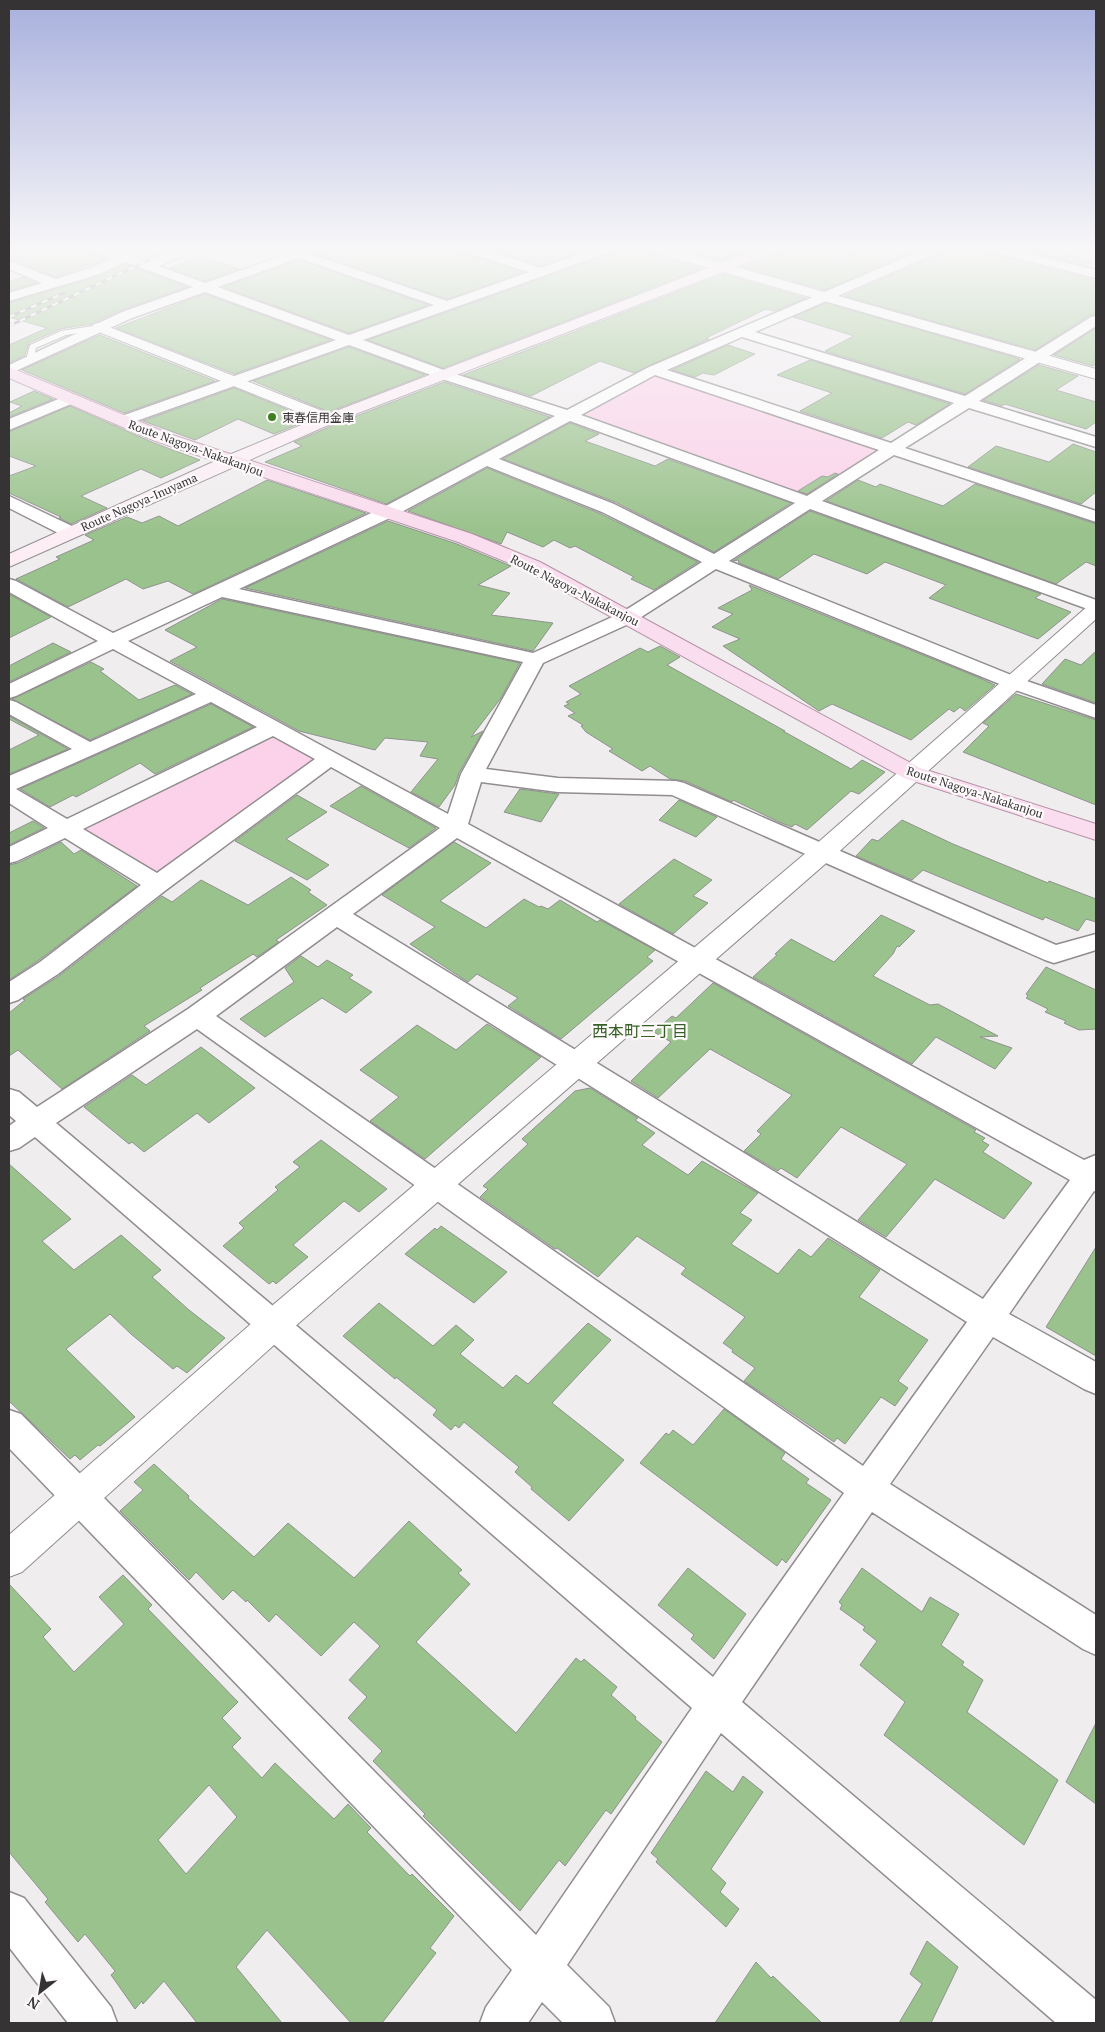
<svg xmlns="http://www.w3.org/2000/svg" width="1105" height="2032" viewBox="0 0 1105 2032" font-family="'PT Serif','Noto Sans JP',serif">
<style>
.green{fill:#fbd2e9}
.building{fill:#9ac28c;stroke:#8f928f;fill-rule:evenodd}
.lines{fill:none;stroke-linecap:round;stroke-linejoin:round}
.service-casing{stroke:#918d8f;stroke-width:2}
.minor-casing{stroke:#918d8f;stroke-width:3}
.tertiary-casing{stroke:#918d8f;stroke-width:2}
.secondary-casing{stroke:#918d8f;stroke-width:2}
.primary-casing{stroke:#b393a5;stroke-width:2}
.service{fill:#fff;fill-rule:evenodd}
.minor{fill:#fff;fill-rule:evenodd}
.tertiary{fill:#fff;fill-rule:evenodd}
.secondary{fill:#fdeef6;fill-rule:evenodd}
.primary{fill:#faddee;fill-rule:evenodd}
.rail-casing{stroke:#898788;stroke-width:3}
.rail{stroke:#fefafc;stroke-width:2;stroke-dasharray:6;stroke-linecap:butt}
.poi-dot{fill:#3e8021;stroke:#fefafc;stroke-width:2}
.labels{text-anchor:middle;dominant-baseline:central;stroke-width:4.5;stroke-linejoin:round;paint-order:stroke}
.far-poi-label{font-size:12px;fill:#353334;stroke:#fefafc;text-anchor:start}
.far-street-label{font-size:12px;fill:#353334;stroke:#fefafc}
.neighbourhood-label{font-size:16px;fill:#355f25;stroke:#fefafc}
</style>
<rect width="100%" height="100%" fill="#f0edef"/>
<!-- green -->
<g class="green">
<polygon points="653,374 877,448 879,451 810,494 803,494 586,415 585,412"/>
<polygon points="275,737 313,758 313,766 163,874 152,875 84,833 86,826 264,738"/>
</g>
<!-- building -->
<g class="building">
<polygon points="9,248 69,248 108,258 56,277 9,258"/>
<polygon points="327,248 458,248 461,253 523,272 447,299 317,254"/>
<polygon points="485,248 592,248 541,266"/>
<polygon points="617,248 646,248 649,253 703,268 443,368 368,340 614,253"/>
<polygon points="676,248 755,248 721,261"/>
<polygon points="781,248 832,248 834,260 860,249 866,251 874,248 922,248 824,290 742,267 778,253"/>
<polygon points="945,248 985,248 989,253 1096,281 1096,314 1090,315 1035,350 844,296 942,253"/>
<polygon points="1015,248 1081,248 1068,256 1092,261 1085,265"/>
<polygon points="201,257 207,258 239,269 205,281 170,268"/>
<polygon points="299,260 428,305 349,333 224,287"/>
<polygon points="125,264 187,287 121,310 91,324 60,329 29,343 25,355 9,363 9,345 47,328 9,317 9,303 101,276"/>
<polygon points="723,274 806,298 774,311 766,309 706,338 709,339 634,373 600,361 531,396 463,375"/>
<polygon points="23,277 36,283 9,291 9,282"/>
<polygon points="205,294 330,340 234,374 116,328"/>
<polygon points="826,303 1020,359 965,394 825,351 854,336 793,317"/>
<polygon points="1096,328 1096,364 1093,366 1054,355"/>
<polygon points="100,335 215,381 124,413 22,370"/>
<polygon points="728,345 755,354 714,375 703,373 695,377 672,370"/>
<polygon points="349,347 425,375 329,412 253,381"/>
<polygon points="810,360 950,404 916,425 908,422 882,438 800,411 832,393 777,375"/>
<polygon points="1039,365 1078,376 1056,390 1096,402 1096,422 1086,429 1005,404 1002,406 983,400"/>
<polygon points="444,382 550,417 386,504 265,462 302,446 294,442 336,424"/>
<polygon points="234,388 311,419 274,434 238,419 195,440 143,421"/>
<polygon points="34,391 53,399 9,417 9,413 22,406 10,402"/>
<polygon points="70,406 154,443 200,460 161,478 141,469 81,496 107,508 71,524 59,518 61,517 9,493 9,476 36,466 9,456 9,432"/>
<polygon points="570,423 599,434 585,441 655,466 668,459 791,503 714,552 615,502 503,459"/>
<polygon points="1073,444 1096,452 1096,492 1081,504 968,467 996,446 1049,462"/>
<polygon points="487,468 601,514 698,562 654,590 631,579 634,577 575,546 570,548 554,540 543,547 507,532 501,544 408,511"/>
<polygon points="835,473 838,474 807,494 798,491 822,476 828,477"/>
<polygon points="267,480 366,513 193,594 168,581 143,589 126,579 68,607 16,579 60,559 56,557 94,540 85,535 127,517 142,523 159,516 178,526"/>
<polygon points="858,480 876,487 880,484 943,506 975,484 1096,524 1096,566 1086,562 1056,584 826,501"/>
<polygon points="810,511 1041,594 1035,598 1071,612 1038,639 929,598 946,585 885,562 867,574 814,554 778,579 739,563 738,560 733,561"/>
<polygon points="388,521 457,544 511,566 478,585 510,593 491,615 553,623 533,651 245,588"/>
<polygon points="749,585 975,676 995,685 965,711 960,707 954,712 949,709 911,740 832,704 819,711 723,646 740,639 712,627 733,614 718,608 752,590"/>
<polygon points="9,594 51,617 9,638"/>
<polygon points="222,599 520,663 501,698 471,737 483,731 459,773 455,785 439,807 411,792 438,759 420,756 428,742 385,738 375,750 299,731 170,661 197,647 165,630"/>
<polygon points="53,643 71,652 9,682 9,666"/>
<polygon points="660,646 680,657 667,665 785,731 783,731 851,769 862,760 885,772 859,794 851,791 807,830 795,824 792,827 779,822 733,800 732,802 685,781 670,779 650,766 642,771 609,751 613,749 586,732 581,726 583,725 568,716 575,713 564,706 569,704 566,702 581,694 569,686 640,648 648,652"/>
<polygon points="1096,651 1096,703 1042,684 1065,659 1081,665"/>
<polygon points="91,662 104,669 100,671 139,700 175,685 192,694 90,740 12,699"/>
<polygon points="1016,694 1096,720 1096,805 963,752 989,726 983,723"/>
<polygon points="211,704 253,727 155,774 140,763 76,797 73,795 50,807 20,789"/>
<polygon points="9,716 68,749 9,774 9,750 39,735 9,719"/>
<polygon points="361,786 436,828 409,848 330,806"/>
<polygon points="520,789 558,794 559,794 541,822 504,812"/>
<polygon points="297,795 327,812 286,839 329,865 307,880 235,841"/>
<polygon points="679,800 717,817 696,837 659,820"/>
<polygon points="902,820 953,844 1048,883 1049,881 1096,899 1096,922 1086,919 1078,931 1045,917 1043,920 923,870 912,880 856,856 872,839 878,841"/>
<polygon points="33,821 44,828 9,845 9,833"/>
<polygon points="61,842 74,854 81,850 137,886 39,960 9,980 9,865 18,863"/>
<polygon points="454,842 491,863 440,901 486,928 524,899 539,907 541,906 548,909 560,900 597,922 600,920 655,950 647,957 653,961 561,1039 508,1006 518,998 477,974 468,982 410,944 435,927 382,895"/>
<polygon points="674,859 712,880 693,896 708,903 673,934 619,904"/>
<polygon points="291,877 311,890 308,892 327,905 276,940 279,942 257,957 253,954 200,988 202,990 144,1026 150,1031 62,1089 18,1050 9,1056 9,1013 25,1000 23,999 59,976 162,896 172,902 201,880 248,905"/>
<polygon points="881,915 915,931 899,947 897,946 893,954 873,976 930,1005 938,1004 998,1036 980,1037 1012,1048 995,1069 936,1037 912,1064 753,977 777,955 775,954 791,939 834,962"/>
<polygon points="301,956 318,967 327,960 353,975 349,978 372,992 346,1013 322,998 265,1037 240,1019 294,982 285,968"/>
<polygon points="1046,967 1096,990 1096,1029 1079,1030 1064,1023 1066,1021 1045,1012 1048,1009 1026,998 1028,996 1026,994"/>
<polygon points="713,983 976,1130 974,1132 985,1138 982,1141 989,1145 983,1152 1032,1183 1004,1219 935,1179 886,1237 858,1220 907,1164 841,1127 797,1178 781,1168 778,1171 744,1151 761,1134 757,1131 792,1095 710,1049 658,1098 631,1081 671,1042 654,1032 672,1016 676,1018"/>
<polygon points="487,1024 541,1057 425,1159 370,1121 399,1097 360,1070 417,1025 456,1050"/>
<polygon points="201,1047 255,1088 209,1123 197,1113 144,1152 132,1142 129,1144 84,1107 132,1075 146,1085"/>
<polygon points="590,1088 638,1118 635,1120 655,1133 642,1145 688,1175 702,1161 758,1193 740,1213 752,1220 731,1244 778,1274 799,1249 811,1257 828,1238 880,1270 859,1297 928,1340 898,1381 908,1388 895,1406 881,1397 845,1444 837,1438 834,1442 744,1381 755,1368 732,1352 733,1350 723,1343 745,1317 681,1274 686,1268 637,1236 598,1277 557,1248 555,1249 480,1197 488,1189 483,1186 528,1144 522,1139 575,1091"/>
<polygon points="321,1140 387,1189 359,1212 344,1201 293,1245 308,1257 276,1284 273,1281 269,1284 223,1246 244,1228 239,1223 278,1190 275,1187 300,1167 293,1162"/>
<polygon points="9,1164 71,1219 42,1241 74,1270 121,1235 161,1270 152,1277 189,1310 225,1338 187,1373 177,1366 173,1369 131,1334 110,1314 66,1349 135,1417 100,1446 98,1445 80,1460 75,1455 70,1459 9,1401"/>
<polygon points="441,1226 507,1272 474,1303 405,1254 435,1228 437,1230"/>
<polygon points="1096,1247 1096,1356 1046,1327"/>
<polygon points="379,1303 433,1346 456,1325 474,1340 460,1354 503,1388 516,1375 528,1384 588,1323 611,1340 552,1403 624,1460 569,1521 531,1489 532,1487 515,1472 519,1467 464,1422 459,1428 455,1425 451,1430 433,1415 437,1410 396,1377 395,1379 343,1336"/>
<polygon points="724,1409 785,1453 781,1459 809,1479 806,1483 831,1500 786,1563 782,1559 777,1566 640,1463 666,1433 669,1435 673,1430 693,1445"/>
<polygon points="154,1464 189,1496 188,1498 254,1557 288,1523 354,1578 409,1521 462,1570 458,1573 470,1584 416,1642 516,1733 576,1658 581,1662 584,1659 617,1687 611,1695 636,1717 635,1719 662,1742 611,1814 606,1810 565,1866 559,1860 520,1911 423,1816 425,1814 373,1761 382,1751 348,1718 367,1697 349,1680 380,1646 354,1622 321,1656 276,1614 269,1622 247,1600 246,1602 233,1590 223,1600 196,1572 189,1580 120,1511 143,1490 134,1482"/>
<polygon points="688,1568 746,1614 714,1659 691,1639 694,1635 658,1605"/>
<polygon points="862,1568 922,1612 930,1597 959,1614 941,1645 964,1662 962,1665 983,1680 967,1712 1058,1780 1024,1845 884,1735 905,1702 860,1665 877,1641 863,1630 865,1627 840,1609 842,1605 839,1602"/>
<path d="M123,1575L152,1605L148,1609L238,1702L222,1718L241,1738L232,1747L262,1778L275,1763L334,1819L348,1804L371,1828L367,1832L410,1876L412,1874L454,1916L430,1948L436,1953L382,2023H351L267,1930L236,1967L282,2023H197L164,1981L143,2004L142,2001L135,2009L111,1975L115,1971L85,1934L78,1942L45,1902L48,1899L9,1852V1584L51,1629L43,1637L74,1672L124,1624L99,1597ZM209,1785L237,1817L186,1874L158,1840Z"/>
<polygon points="1096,1723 1096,1804 1066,1782"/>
<polygon points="706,1771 733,1792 743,1776 763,1792 711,1869 726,1883 720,1892 739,1909 726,1927 656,1862 658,1859 651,1853"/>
<polygon points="927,1941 958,1967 931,2023 899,2023 922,1984 910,1974"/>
<polygon points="756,1962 771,1978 773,1976 822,2023 715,2023"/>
</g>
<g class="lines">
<defs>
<polygon id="service" points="99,325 102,325 102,329 66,335 36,348 33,362 26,360 30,345 61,331"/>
<g id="minor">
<path d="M92,248H110L124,253L133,250L139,254L136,257L147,262L178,248H194L192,251L159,266L205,283L304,248H322L320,251L311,254L447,301L529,272L462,251L460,248H479L541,268L597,248H615L613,251L363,340L449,372L567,410L649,367L927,248H943L941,251L755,332L965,396L1091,317L1096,316V326L979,401L1096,437V447L969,408L905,448L1096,511V522L894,455L822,501L1096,600V612L810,509L729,561L1021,679L1096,705V718L1007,687L716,569L635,621L543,663L486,769L558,778L676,781L684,783L1056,945L1096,934V950L1054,963L1045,960L672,795L558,792L481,782L468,824L1084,1160L1096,1155V1192L1094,1191L1009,1314L1096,1362V1394L1084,1389L993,1337L890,1484L1096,1615V1655L1083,1649L872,1512L742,1702L1096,2000V2023H1056L721,1733L567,1965L609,2007L615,2023H563L542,2002L528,2023H480L486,2007L512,1970L9,1448V1410L21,1414L536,1935L692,1708L35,1137L19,1148L9,1151V1126L16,1121L9,1115V1089L19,1092L37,1107L188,1009L440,828L331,767L166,890L58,974L18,1000L9,1003V982L40,962L141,885L65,838L17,861L9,863V847L48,828L9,803V776L72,749L9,714V700L16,702L90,742L196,694L113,649L16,696L9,698V684L98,641L9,592V579L16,581L113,633L382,508L555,416L439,378L349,345L128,424H116L114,421L116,418L336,340L205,292L132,318L9,374V365L122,312L193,287L125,262L100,274L9,301V293L42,283L9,269V261L56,279L90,268L113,258L94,251ZM299,258L434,305L349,335L218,287ZM742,337L954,403L891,443L667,370ZM655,375L879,450L807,496L581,415ZM570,421L795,503L714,554L614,504L499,459ZM487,466L602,512L702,562L621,613L533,653L239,589L394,516ZM222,597L523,662L461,774L448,814L128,641ZM211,702L257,727L67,819L16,789ZM273,736L315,759L157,873L83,829ZM457,838L1070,1180L983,1299L353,914ZM337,927L967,1322L863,1466L216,1016ZM197,1029L844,1493L713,1677L56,1123Z"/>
<polygon points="987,248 1008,248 1096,270 1096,278 989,251"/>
<polygon points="71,394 76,396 79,399 76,402 9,430 9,419"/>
<polygon points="9,496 76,528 79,532 76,536 70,537 64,536 9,508"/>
<polygon points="9,1892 24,1898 111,2007 117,2023 68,2023 9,1947"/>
</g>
<g id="tertiary">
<polygon points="648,248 669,248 1096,369 1096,379 650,251"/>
<polygon points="99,323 335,416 337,419 335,422 323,422 94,330 92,327 94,324"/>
<polygon points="1096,603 1096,619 832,858 284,1336 22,1572 9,1577 9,1535 260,1316 814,846 1089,605"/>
</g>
<polygon id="secondary" points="760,248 779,248 777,251 335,422 9,567 9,554 224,457 323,416"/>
<polygon id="primary" points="9,367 167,433 472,534 540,562 920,768 1096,824 1096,840 904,778 526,570 458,542 155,441 9,378"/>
</defs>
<!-- service casing -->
<use href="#service" class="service-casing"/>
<!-- minor casing -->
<use href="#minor" class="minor-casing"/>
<!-- tertiary casing -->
<use href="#tertiary" class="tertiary-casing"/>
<!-- secondary casing -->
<use href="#secondary" class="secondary-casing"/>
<!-- primary casing -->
<use href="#primary" class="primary-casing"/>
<!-- service -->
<use href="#service" class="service"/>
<!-- minor -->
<use href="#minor" class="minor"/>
<!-- tertiary -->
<use href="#tertiary" class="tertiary"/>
<!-- secondary -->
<use href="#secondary" class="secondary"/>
<!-- primary -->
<use href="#primary" class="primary"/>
<defs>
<g id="rail">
<polyline points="9,317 64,293"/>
<polyline points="9,326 174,248"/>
</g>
</defs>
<!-- rail casing -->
<use href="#rail" class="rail-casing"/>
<!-- rail -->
<use href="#rail" class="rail"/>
</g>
<!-- sky -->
<linearGradient id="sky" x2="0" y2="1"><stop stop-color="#a8b0dd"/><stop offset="0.47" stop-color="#f8f7f8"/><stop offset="1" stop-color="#f8f7f8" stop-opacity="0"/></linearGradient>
<rect width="1105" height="532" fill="url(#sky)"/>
<!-- markers -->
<circle class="poi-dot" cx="272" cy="417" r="5"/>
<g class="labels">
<!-- far-poi labels -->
<g class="far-poi-label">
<text x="282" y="417">東春信用金庫</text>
</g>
<!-- far-street labels -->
<g class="far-street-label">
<text transform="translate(196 448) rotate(20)">Route Nagoya-Nakakanjou</text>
<text transform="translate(139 502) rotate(-24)">Route Nagoya-Inuyama</text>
<text transform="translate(575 590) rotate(27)">Route Nagoya-Nakakanjou</text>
<text transform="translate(975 792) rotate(18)">Route Nagoya-Nakakanjou</text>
</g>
<!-- neighbourhood labels -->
<g class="neighbourhood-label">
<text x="640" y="1031">西本町三丁目</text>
</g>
</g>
<!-- border -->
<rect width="1105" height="2032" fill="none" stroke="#353334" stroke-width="20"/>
<!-- north arrow -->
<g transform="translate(40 1992) rotate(211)" stroke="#fefafc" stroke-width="4" paint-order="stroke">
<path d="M0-4L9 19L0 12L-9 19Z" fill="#353334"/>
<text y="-8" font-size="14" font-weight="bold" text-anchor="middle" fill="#353334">N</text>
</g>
</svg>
